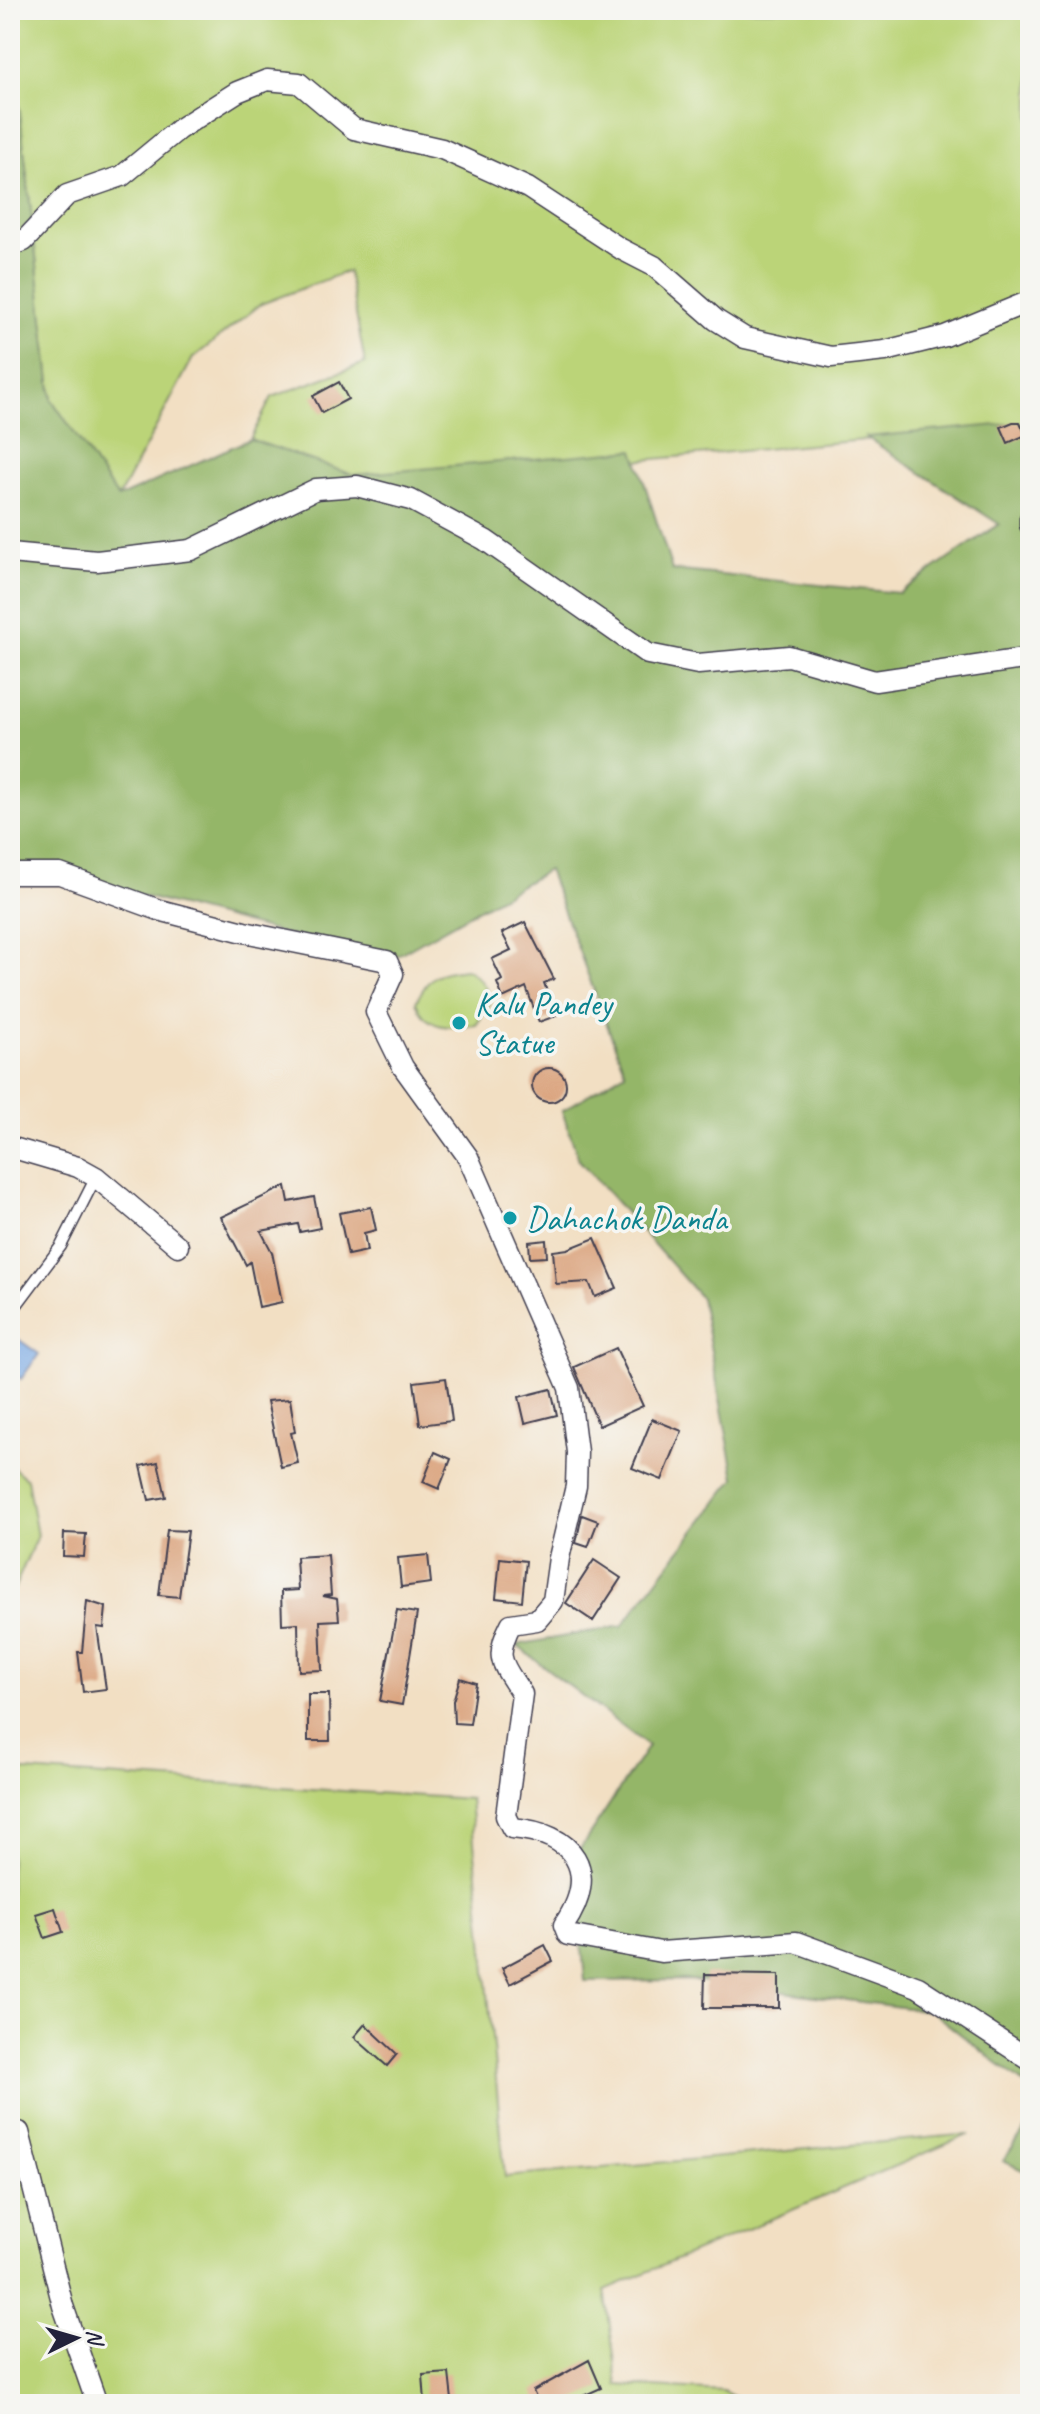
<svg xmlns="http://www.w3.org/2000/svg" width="1040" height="2414" viewBox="0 0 1040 2414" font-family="Caveat,sans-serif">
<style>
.green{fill:#bbd478;stroke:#6e7b5a;stroke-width:2}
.forest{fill:#94b668;stroke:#5b6c52;stroke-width:2}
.water{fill:#7aa9e4;stroke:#4e6690;stroke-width:2}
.building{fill:#dba681}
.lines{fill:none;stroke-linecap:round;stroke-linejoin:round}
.service-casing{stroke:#413e4f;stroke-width:13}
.minor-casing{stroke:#413e4f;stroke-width:23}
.service{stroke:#fff;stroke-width:10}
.minor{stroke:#fff;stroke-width:20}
.culture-dot{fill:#0f9aa8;stroke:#f6f6f2;stroke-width:3}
.labels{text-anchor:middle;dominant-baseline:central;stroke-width:7;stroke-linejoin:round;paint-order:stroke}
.culture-label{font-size:34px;fill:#0d838f;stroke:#f6f6f2;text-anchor:start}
</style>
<rect width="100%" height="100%" fill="#f6f6f2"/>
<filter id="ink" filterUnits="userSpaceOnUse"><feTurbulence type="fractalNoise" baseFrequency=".0125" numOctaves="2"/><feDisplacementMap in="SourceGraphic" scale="16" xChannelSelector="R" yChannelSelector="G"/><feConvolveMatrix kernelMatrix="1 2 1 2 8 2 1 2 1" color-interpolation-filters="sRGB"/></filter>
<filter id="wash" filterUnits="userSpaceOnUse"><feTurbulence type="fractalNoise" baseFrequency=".006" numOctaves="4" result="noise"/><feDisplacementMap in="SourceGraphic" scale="32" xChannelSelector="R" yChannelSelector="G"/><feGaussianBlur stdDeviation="1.8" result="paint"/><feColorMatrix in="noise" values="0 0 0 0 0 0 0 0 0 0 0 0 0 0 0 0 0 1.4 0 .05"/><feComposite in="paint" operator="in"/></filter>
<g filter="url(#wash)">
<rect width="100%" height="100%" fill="#f2dfc3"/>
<!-- green -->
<g class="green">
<polygon points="10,10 1030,10 1030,425 357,486 250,439 272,397 365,363 348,271 261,304 193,358 118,498 52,400 20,113 10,64"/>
<path d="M466,969C482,979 488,987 490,1005L476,1025C450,1029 426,1030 416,1002C430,973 436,973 466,969Z"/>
<polygon points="10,1465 27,1479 37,1536 10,1598"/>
<polygon points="10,1770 470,1799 505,2177 970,2134 605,2290 618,2385 723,2391 748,2404 10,2404 10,2107 26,2161 10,2102"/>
</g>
<!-- forest -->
<g class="forest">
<polygon points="10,64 20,113 52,400 118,498 250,439 353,475 634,450 672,570 899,593 999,524 866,437 1030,422 1030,2089 931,2011 692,1980 585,1981 574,1858 648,1746 516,1645 622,1626 735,1478 701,1298 579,1160 562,1111 625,1072 548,870 387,961 60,874 10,875"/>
<polygon points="1030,2123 1030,2173 1003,2161"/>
</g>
<!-- water -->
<polygon class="water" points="11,1334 39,1354 21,1379 10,1371"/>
<g id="blocks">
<!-- building -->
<g class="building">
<polygon points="339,382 348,399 322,413 313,396"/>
<polygon points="1013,422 1020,422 1026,435 1008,443 1001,427"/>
<polygon points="525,922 554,979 544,983 556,1016 539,1022 526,987 503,998 497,983 502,980 492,959 511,950 502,933"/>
<circle cx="549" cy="1085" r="17"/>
<polygon points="286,1186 289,1202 314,1197 320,1228 300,1232 298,1224 261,1231 272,1252 282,1302 259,1307 250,1262 246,1265 221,1217"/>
<polygon points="371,1207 376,1230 364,1233 367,1251 348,1255 339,1213"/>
<polygon points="595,1238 617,1288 595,1297 589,1282 556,1284 553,1251 568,1249"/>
<polygon points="546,1240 547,1257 530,1258 529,1242"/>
<polygon points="616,1348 643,1406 599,1426 574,1367"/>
<polygon points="446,1378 452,1421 420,1425 414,1382"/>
<polygon points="551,1389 557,1415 525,1423 519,1397"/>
<polygon points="290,1399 295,1432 291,1433 298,1463 281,1467 267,1401"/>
<polygon points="652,1419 682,1431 662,1480 632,1468"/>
<polygon points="435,1452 451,1459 439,1489 423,1482"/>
<polygon points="158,1462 166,1497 149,1500 141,1466"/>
<polygon points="582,1515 598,1521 588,1547 576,1543"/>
<polygon points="167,1530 188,1531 179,1597 159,1595"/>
<polygon points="64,1533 86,1534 84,1557 63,1556"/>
<polygon points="328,1555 331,1595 323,1596 337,1599 339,1620 320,1621 322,1670 299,1671 298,1623 282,1624 281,1591 298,1590 296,1557"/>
<polygon points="428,1555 431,1583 401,1587 398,1558"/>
<polygon points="500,1558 526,1561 522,1601 496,1598"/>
<polygon points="594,1560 621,1578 593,1621 566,1603"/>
<polygon points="87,1601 106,1607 104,1628 97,1627 106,1689 83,1692 78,1652 82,1652"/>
<polygon points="397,1610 417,1613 402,1705 380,1701"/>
<polygon points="460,1678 476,1683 470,1724 454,1723 453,1701"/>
<polygon points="308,1694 329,1694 330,1741 308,1741"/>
<polygon points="55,1908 63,1932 45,1938 36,1914"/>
<polygon points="545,1945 553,1961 510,1984 502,1968"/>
<polygon points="705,1974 779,1975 779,2008 704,2008"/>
<polygon points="365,2024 397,2054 387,2066 354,2037"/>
<polygon points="589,2360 601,2388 565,2404 539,2404 533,2391"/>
<polygon points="449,2373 452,2400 425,2402 423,2375"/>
</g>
</g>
</g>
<g filter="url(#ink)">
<use href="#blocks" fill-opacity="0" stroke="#413e4f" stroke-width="2"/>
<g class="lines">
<defs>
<polyline id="service" points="10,1314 61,1246 96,1177"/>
<g id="minor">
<polyline points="10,246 24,241 67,195 122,176 179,129 237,92 267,80 299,83 354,129 442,149 528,188 621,249 654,266 716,320 745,338 831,357 885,351 945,336 1030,301"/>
<polyline points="1030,519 1030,525"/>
<polyline points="10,553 97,561 191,550 316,489 357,486 411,500 485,540 648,654 698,664 789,656 875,681 1030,658"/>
<path d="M10,874H60L159,910L244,932L387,961L393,974L376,1012L403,1067L468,1157L569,1388L577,1452L576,1486L559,1558L553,1601L537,1620L511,1624C493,1659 503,1664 522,1694L506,1816L512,1828C574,1833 601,1871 564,1925L568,1935L661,1952L796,1942L918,1987L1030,2060"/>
<polyline points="10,1147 78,1167 96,1177 178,1246"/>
<polyline points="19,2132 63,2306 97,2404"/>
</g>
</defs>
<!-- service casing -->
<use href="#service" class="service-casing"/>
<!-- minor casing -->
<use href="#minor" class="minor-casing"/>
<!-- service -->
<use href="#service" class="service"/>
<!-- minor -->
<use href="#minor" class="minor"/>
</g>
</g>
<!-- markers -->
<g class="culture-dot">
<circle cx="459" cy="1023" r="8"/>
<circle cx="510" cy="1218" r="8"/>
</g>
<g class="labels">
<!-- culture labels -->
<g class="culture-label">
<text x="475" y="1003">Kalu Pandey<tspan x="475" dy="39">Statue</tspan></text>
<text x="526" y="1218">Dahachok Danda</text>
</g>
</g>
<!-- margin -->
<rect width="1040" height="2414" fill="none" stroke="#f6f6f2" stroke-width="40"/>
<!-- north arrow -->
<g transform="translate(76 2338) rotate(85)" stroke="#f6f6f2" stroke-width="6" paint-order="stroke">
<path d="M0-6L14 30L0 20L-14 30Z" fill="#22223b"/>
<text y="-12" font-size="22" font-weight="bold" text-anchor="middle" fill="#22223b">N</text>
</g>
</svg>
